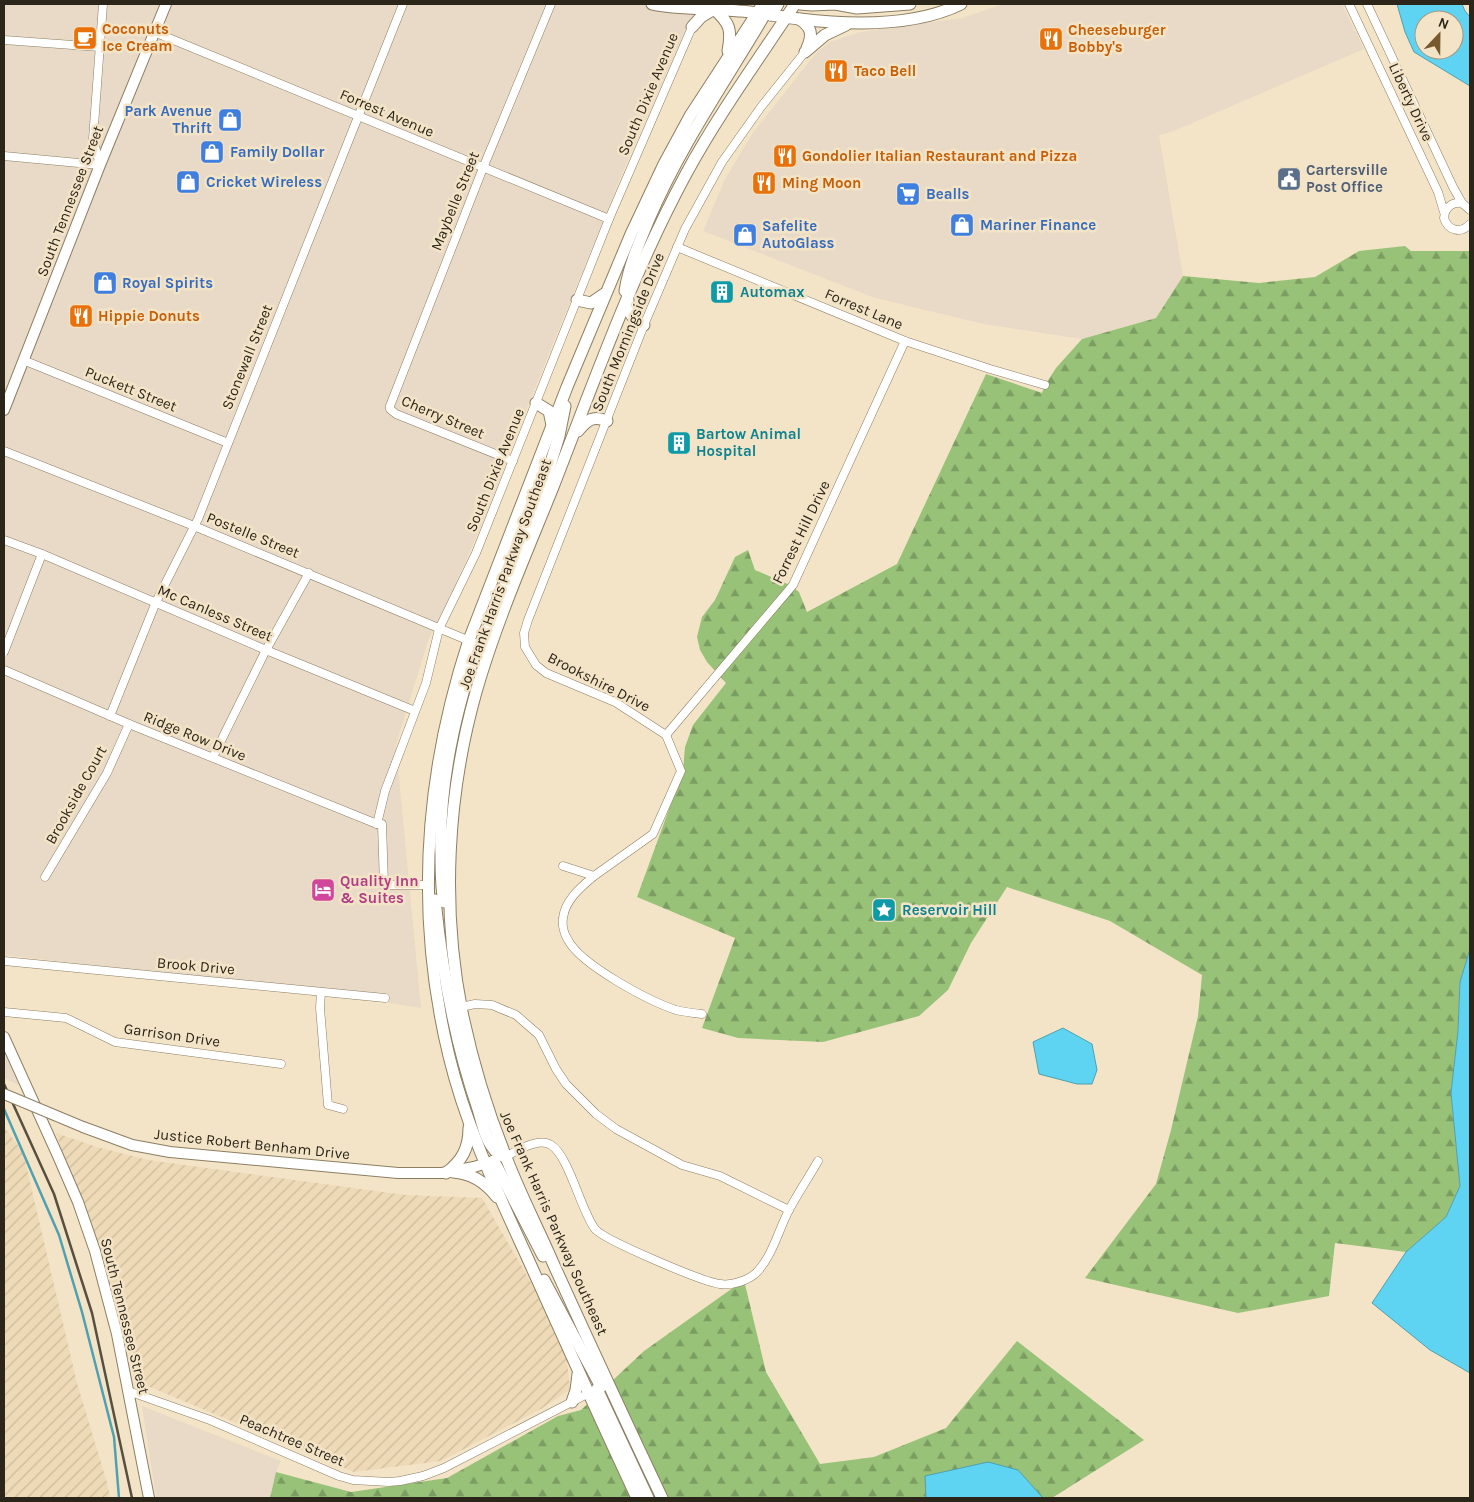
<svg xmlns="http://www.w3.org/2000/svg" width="1474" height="1502" viewBox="0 0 1474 1502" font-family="Karla,sans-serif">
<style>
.commercial{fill:#e8dac7}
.industrial{fill:url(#industrial-furrows)}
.forest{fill:url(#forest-firs)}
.water{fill:#5fd4f2;stroke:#4fa0b1;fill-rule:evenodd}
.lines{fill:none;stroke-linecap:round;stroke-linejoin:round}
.stream{stroke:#4fa0b1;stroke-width:2.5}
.street-casing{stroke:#8c7e63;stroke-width:9}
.secondary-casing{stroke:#8c7e63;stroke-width:12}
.primary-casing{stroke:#8c7e63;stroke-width:13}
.street{stroke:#fff;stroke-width:8}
.secondary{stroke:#fff;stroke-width:10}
.primary{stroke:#fff;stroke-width:11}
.rail{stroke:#574f40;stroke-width:2.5}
.secondary-bridge-casing{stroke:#8c7e63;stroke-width:12;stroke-linecap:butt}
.secondary-bridge{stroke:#fff;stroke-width:10}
.labels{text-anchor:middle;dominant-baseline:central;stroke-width:5;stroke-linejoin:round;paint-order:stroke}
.food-label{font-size:15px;font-weight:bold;fill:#c56008;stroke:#f4e4c7;text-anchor:start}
.street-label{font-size:15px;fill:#2b251a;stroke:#f4e4c7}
.shop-label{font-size:15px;font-weight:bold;fill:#366cbe;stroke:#f4e4c7;text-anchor:start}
.service-label{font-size:15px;font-weight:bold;fill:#4e5e75;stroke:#f4e4c7;text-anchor:start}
.culture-label{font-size:15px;font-weight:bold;fill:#0d838f;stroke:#f4e4c7;text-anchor:start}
.hotel-label{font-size:15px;font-weight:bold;fill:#b23c85;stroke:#f4e4c7;text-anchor:start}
</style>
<defs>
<pattern id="industrial-furrows" width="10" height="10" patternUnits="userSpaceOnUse" patternTransform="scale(1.25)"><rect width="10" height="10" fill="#eedab6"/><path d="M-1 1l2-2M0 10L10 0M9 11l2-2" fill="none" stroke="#ccbb9c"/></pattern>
<pattern id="forest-firs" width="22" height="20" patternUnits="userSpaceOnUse" patternTransform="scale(1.25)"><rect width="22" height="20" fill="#98c278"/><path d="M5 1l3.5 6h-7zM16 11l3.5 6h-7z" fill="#7c9d62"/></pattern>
</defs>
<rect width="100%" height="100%" fill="#f4e4c7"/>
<!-- commercial -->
<g class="commercial">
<polygon points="4,4 701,4 687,26 627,162 529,403 488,510 452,593 428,641 396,745 421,1008 321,992 4,955"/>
<polygon points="1003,4 1342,4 1364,49 1174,131 1159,135 1183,276 1156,318 1082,339 983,324 872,297 703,231 725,179 752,134 815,54 830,42 860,32 962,18"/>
<polygon points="4,1052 19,1085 4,1078"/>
<polygon points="142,1406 281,1461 276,1472 270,1498 156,1498"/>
</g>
<!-- industrial -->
<g class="industrial">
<polygon points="4,1127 23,1152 77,1383 108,1486 110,1498 4,1498"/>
<polygon points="56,1133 97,1147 148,1160 405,1195 482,1198 565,1341 570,1390 541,1409 441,1461 354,1472 138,1382"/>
</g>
<!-- forest -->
<g class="forest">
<polygon points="1405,246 1411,251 1470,251 1470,949 1460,982 1458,1031 1451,1093 1460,1186 1446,1217 1406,1252 1335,1243 1329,1296 1238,1313 1085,1278 1156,1184 1171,1130 1198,1016 1202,975 1110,921 1007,887 971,943 948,990 919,1016 823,1042 738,1038 702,1028 735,938 637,897 683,771 685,747 693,725 726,683 707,662 700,650 697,637 702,617 715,600 735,557 748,550 755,570 790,585 799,592 807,612 897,564 986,374 1042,393 1045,385 1056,368 1082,339 1156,318 1183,276 1259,283 1315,277 1359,251"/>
<polygon points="744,1280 766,1372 820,1464 874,1457 946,1428 1017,1341 1144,1440 1052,1498 270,1498 276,1472 351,1492 447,1478 558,1416 581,1410 644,1351"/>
</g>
<!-- water -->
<g class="water">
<path d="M1397,4H1462L1465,11L1470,17V86L1414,52L1405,32ZM1424,20H1454V50H1424Z"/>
<polygon points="1470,949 1470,1373 1430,1350 1372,1303 1406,1252 1446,1217 1460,1186 1451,1093 1458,1031 1460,982"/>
<polygon points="1063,1028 1092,1044 1097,1070 1092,1084 1077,1084 1039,1074 1033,1042"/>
<polygon points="988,1462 1018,1470 1043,1498 926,1498 925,1476"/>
</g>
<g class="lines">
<!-- stream -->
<polyline class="stream" points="4,1109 59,1235 82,1312 114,1437 119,1498"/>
<defs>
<g id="street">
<polyline points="1349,4 1438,192 1444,212"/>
<polyline points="1367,4 1453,187 1462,203"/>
<polyline points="154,32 609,219"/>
<polyline points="4,40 100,47"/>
<polyline points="4,156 100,165 93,139 103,4"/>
<path d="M1470,210L1462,203C1452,202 1445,207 1444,218C1448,231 1461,234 1470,224"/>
<polyline points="677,247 905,341 990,369 1045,385"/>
<polyline points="23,360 228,443"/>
<polyline points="4,451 194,526 472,642"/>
<polyline points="513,461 396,414 390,409 390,406 483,168 551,4"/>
<polyline points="4,540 42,554 266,650 415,711"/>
<polyline points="4,652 42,554"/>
<polyline points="4,670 129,724 377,824"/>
<polyline points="110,716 156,602 198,519 403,4"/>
<polyline points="666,735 793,585 905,341"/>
<polyline points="213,757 266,650 309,573"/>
<polyline points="563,866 594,876 653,834 681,771 666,735 615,702 546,673 536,665 525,647 524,633 528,620 644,325 685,229 722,162 761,107 805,52"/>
<path d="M594,876C581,887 565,900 563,918C562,925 564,934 568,940C581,965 649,1001 676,1010C684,1012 693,1013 702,1014"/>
<polyline points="45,877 107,773 129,724"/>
<polyline points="427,885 384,885 382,824 377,824 385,791 426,683 439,629 476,553 609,219 692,27"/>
<polyline points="4,961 385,998"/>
<polyline points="321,992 320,1008 328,1105 343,1109"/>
<polyline points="461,1007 475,1004 492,1005 516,1015 539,1035 556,1069 566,1084 596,1114 616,1129 682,1165 720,1176 789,1210"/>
<polyline points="4,1012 66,1018 115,1042 281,1064"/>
<path d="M505,1157C517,1151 538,1137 551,1145C569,1156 581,1211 595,1229C604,1240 703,1282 720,1284C732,1286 750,1280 758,1271C773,1254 779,1229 789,1210C798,1193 809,1177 818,1161"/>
<polyline points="128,1391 210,1420 339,1476 353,1480 389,1482 400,1481 423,1476 444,1468 591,1392"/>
</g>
<g id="secondary">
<polyline points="4,410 100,165 166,4"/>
<polyline points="4,1037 58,1156 78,1202 95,1251 117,1334 149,1498"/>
<polyline points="83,1127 132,1145 170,1152 398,1173 442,1173 474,1167 493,1161"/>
</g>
<g id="primary">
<path d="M652,4C677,10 712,8 739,11C759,12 779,17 800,19C850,25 914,27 961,4"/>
<polyline points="800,4 812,5 835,4 857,8 910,4"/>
<path d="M714,9C730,23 732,30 728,51"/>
<polyline points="771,15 778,4"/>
<path d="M799,19C812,27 813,35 807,48"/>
<polyline points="692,27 701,17 714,9"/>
<polyline points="805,52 825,35 846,25"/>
<path d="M625,291C629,266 639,243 649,219C680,146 725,82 765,14L766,4"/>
<polyline points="577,300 591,303 604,294"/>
<path d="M628,300C627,313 633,320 644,325"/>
<polyline points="536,403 549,411 552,425"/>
<path d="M578,431C587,420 593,415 607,421"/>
<polyline points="482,645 546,478 559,436 565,406"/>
<path d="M435,900C442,970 455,1042 478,1109C482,1122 485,1138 493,1148C496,1153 500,1155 505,1157"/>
<path d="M444,902C441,887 441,871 441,856C438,784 455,712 478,644"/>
<polyline points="494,1161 543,1256"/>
<path d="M453,1172C471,1173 486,1183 497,1197"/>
<path d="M446,1173C462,1161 469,1148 469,1128"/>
<polyline points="544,1280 601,1387"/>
<polyline points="597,1389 648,1498"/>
<polyline points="572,1402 576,1390 578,1374"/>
<path d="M637,1498C600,1419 564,1339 528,1259C498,1193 466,1127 449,1056C415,916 424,777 469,640L567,387L631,234L664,164L690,116L763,4"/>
<path d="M662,1498C625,1420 589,1342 553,1263C537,1226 518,1190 504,1152C486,1107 472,1060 462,1012C441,907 447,795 476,692C496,622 526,554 553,487C594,382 632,274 686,174C718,115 758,60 795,4"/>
</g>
</defs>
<!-- street casing -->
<use href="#street" class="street-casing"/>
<!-- secondary casing -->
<use href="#secondary" class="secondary-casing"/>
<!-- primary casing -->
<use href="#primary" class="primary-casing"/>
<!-- street -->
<use href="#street" class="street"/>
<!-- secondary -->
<use href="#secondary" class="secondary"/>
<!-- primary -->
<use href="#primary" class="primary"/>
<!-- rail -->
<polyline class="rail" points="4,1084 54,1194 92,1313 132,1498"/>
<defs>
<polyline id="secondary-bridge" points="4,1094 83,1127"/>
</defs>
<!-- secondary-bridge casing -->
<use href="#secondary-bridge" class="secondary-bridge-casing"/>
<!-- secondary-bridge -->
<use href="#secondary-bridge" class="secondary-bridge"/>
</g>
<!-- icons -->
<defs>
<symbol id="cafe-square" viewBox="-11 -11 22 22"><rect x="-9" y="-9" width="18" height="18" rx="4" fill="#e8710a" stroke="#f4e4c7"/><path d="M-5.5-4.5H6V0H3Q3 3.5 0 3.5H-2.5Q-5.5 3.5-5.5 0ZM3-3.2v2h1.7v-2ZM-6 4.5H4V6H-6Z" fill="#fff"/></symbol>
<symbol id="restaurant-square" viewBox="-11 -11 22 22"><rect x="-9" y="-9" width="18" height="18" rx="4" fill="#e8710a" stroke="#f4e4c7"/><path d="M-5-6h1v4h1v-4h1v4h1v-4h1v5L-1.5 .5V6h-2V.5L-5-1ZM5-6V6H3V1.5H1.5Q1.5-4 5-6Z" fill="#fff"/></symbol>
<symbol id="shop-square" viewBox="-11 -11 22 22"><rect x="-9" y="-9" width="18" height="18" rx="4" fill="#3f7fe0" stroke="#f4e4c7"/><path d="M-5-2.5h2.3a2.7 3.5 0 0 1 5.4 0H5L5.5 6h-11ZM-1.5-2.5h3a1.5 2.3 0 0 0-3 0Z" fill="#fff"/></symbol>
<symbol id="civic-square" viewBox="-11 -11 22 22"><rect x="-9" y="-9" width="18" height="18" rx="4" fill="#5c6f8a" stroke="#f4e4c7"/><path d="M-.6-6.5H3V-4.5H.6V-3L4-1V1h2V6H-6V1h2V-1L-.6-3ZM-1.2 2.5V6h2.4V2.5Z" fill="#fff"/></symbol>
<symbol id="supermarket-square" viewBox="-11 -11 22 22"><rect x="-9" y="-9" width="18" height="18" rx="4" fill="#3f7fe0" stroke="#f4e4c7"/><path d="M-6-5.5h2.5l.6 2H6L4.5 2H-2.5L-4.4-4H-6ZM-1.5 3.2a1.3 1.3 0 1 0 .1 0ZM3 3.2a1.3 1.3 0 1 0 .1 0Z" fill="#fff"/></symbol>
<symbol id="building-square" viewBox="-11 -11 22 22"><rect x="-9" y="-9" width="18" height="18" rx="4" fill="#0f9aa8" stroke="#f4e4c7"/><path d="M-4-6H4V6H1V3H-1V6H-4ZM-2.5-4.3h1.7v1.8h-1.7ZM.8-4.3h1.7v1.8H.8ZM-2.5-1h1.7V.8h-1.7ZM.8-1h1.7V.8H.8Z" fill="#fff"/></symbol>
<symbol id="hotel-square" viewBox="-11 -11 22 22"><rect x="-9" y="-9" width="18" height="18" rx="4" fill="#d1479c" stroke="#f4e4c7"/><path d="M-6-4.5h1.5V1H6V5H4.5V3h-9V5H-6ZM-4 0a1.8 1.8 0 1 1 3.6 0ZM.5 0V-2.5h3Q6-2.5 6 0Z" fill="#fff"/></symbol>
<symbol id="sight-square" viewBox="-11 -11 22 22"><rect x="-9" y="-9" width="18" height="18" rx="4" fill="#0f9aa8" stroke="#f4e4c7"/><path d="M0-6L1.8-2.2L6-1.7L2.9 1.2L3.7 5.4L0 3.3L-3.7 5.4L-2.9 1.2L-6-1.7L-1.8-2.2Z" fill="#fff"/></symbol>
</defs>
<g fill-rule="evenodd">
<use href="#cafe-square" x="71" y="24" width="28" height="28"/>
<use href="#restaurant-square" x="1037" y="25" width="28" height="28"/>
<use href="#restaurant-square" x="822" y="57" width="28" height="28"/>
<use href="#shop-square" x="216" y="106" width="28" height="28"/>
<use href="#shop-square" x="198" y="138" width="28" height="28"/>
<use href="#restaurant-square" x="771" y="142" width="28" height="28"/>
<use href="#civic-square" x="1275" y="165" width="28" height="28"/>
<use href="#shop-square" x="174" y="168" width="28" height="28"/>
<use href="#restaurant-square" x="750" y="169" width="28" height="28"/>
<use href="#supermarket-square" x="894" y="180" width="28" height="28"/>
<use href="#shop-square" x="948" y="211" width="28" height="28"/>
<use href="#shop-square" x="731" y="221" width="28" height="28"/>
<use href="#shop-square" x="91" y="269" width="28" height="28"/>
<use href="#building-square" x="708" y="278" width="28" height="28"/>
<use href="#restaurant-square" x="67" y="302" width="28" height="28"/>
<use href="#building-square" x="665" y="429" width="28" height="28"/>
<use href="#hotel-square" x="309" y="876" width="28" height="28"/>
<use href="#sight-square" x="870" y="896" width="28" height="28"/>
</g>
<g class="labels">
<!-- food labels -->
<g class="food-label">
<text x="102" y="29">Coconuts<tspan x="102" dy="17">Ice Cream</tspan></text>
<text x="1068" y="30">Cheeseburger<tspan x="1068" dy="17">Bobby's</tspan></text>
<text x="854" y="71">Taco Bell</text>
<text x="802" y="156">Gondolier Italian Restaurant and Pizza</text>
<text x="782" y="183">Ming Moon</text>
<text x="98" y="316">Hippie Donuts</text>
</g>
<!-- street labels -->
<g class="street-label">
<text transform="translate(648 94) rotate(-67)">South Dixie Avenue</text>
<text transform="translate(1411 102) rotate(65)">Liberty Drive</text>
<text transform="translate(387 113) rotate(23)">Forrest Avenue</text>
<text transform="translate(70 201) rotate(-69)">South Tennessee Street</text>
<text transform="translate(455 201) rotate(-68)">Maybelle Street</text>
<text transform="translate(864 309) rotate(23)">Forrest Lane</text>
<text transform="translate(628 332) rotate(-68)">South Morningside Drive</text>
<text transform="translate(247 357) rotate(-68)">Stonewall Street</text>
<text transform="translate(131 389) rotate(22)">Puckett Street</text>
<text transform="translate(443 417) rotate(23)">Cherry Street</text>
<text transform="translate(495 470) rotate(-68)">South Dixie Avenue</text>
<text transform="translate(801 532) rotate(-64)">Forrest Hill Drive</text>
<text transform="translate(253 535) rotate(22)">Postelle Street</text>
<text transform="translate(505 574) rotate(-70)">Joe Frank Harris Parkway Southeast</text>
<text transform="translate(215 613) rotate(23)">Mc Canless Street</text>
<text transform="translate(599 682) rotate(27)">Brookshire Drive</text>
<text transform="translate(195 736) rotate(22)">Ridge Row Drive</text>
<text transform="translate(76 795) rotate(-61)">Brookside Court</text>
<text transform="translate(196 966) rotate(5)">Brook Drive</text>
<text transform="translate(172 1035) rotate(8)">Garrison Drive</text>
<text transform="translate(252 1144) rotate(6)">Justice Robert Benham Drive</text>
<text transform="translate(554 1223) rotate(66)">Joe Frank Harris Parkway Southeast</text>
<text transform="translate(125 1316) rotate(76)">South Tennessee Street</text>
<text transform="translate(292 1440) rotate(23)">Peachtree Street</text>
</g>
<!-- shop labels -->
<g class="shop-label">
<text x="212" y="111" text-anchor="end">Park Avenue<tspan x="212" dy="17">Thrift</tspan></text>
<text x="230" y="152">Family Dollar</text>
<text x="206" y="182">Cricket Wireless</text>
<text x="926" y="194">Bealls</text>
<text x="980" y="225">Mariner Finance</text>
<text x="762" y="226">Safelite<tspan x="762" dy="17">AutoGlass</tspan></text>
<text x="122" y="283">Royal Spirits</text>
</g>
<!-- service labels -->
<g class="service-label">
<text x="1306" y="170">Cartersville<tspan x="1306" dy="17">Post Office</tspan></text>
</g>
<!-- culture labels -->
<g class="culture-label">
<text x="740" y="292">Automax</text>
<text x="696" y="434">Bartow Animal<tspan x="696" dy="17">Hospital</tspan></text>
<text x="902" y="910">Reservoir Hill</text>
</g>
<!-- hotel labels -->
<g class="hotel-label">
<text x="340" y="881">Quality Inn<tspan x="340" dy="17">&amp; Suites</tspan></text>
</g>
</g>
<!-- border -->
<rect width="1474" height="1502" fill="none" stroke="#2b251a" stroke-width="10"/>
<!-- north arrow -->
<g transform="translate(1439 35) rotate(22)"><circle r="24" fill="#f4e4c7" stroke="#a49882"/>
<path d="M0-4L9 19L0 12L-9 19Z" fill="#78592e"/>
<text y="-8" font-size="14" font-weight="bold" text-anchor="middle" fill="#2b251a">N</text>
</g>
</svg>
